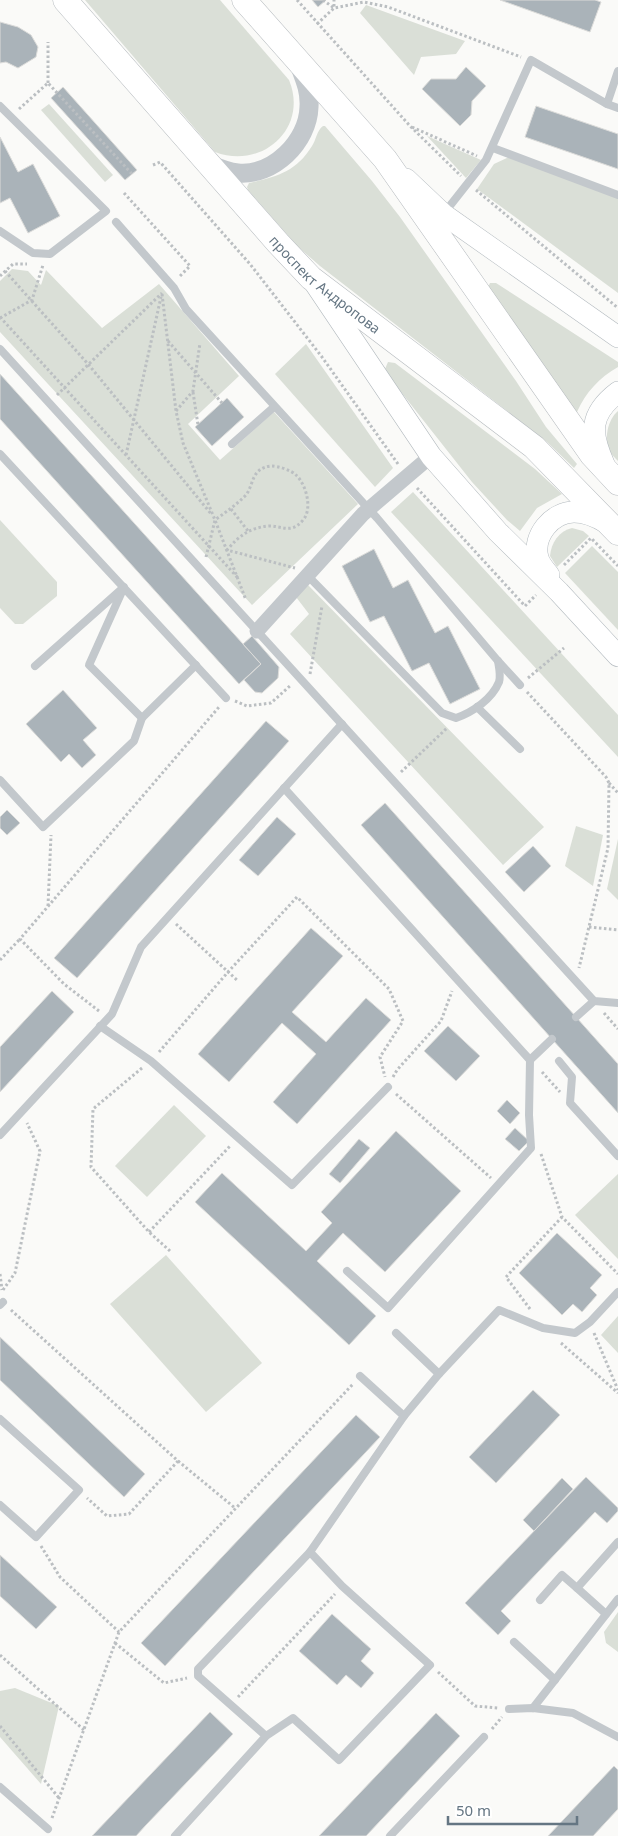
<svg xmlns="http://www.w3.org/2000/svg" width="618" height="1836" viewBox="0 0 618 1836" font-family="'Noto Sans',sans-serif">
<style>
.green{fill:#dadfd7}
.building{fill:#aab3b9;stroke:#dcdcda}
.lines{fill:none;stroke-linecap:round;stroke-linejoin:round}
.secondary-casing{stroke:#b3babf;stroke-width:22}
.primary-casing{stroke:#b5babe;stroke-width:25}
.path{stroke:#bbbfc2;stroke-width:3;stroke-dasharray:2.5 2.5;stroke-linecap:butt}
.service{stroke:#c3c8cc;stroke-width:8}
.minor{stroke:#c3c8cc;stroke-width:15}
.tertiary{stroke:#c3c8cc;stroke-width:19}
.secondary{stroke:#fff;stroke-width:21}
.primary{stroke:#fff;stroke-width:24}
.labels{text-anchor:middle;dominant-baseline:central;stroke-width:5;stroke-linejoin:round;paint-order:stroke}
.street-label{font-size:14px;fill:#657683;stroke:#fff}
</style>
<rect width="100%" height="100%" fill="#fafaf8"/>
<!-- green -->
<g class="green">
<path d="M85,0H220L289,80C309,128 262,170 215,152Z"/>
<polygon points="366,5 465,41 456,54 421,57 414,75 360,13"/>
<polygon points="49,104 113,175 105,182 41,110"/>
<path d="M323,126H325L372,181L400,217L516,381L546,427L577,464L574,468L547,442L320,266L297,246L248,190L247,187L249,183C276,177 296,172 312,146C316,140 317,130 323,126Z"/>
<polygon points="427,136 481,160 466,178"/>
<polygon points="509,157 618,198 618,293 477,189 494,164"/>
<polygon points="12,269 28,271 41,285 46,270 102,328 159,284 239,376 188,424 220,460 274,412 358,504 252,605 0,332 0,281"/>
<path d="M490,283H496L618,362V367C599,378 586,392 577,412L566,399L488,287Z"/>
<polygon points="306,344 393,468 375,487 275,374"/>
<polygon points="388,362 395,363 535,469 562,494 537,508 520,531 507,520 472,482 386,373 385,369"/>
<path d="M618,411V461C615,458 612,455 610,452C603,440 608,419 618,411Z"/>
<polygon points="413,492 618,715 618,757 391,512"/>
<polygon points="0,520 57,582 57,596 23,624 15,624 0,608"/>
<path d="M572,528L583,531L589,536L557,567L550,556C551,543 559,531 572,528Z"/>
<polygon points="592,546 618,572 618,630 565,573"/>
<polygon points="308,585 544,827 503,865 290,634 309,614 296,597"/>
<polygon points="576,826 603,835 593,886 565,866"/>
<polygon points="618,839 618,900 607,889"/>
<polygon points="174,1105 206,1136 147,1197 115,1166"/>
<polygon points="618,1174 618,1259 575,1215"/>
<polygon points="166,1255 262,1363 206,1412 110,1304"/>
<polygon points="618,1316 618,1353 601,1335"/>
<polygon points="618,1612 618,1652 606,1643 604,1632"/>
<polygon points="15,1688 59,1706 41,1784 0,1737 0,1691"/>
</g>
<!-- building -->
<g class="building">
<polygon points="312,0 326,0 318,7"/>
<polygon points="500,0 595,0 601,2 590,32"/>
<polygon points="0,22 18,27 31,35 38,47 36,57 18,68 6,62 0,63"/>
<polygon points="466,67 486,86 472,101 471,115 460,126 422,89 431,79 456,79"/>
<polygon points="63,87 137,170 125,180 51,98"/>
<polygon points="536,106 618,134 618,169 525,137"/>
<polygon points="0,137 18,172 33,164 60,216 28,233 10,198 0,203"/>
<polygon points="0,374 261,664 239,684 0,419"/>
<polygon points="227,398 244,417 212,446 195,427"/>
<polygon points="374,549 393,588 408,580 435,633 448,626 480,689 450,704 429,663 412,671 384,616 370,622 342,566"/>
<polygon points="252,636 279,667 278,678 262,693 255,692 244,680 261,664 243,644"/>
<polygon points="63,690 97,728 83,740 96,755 82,768 69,754 61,762 26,724"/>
<polygon points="266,721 289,741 77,978 54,958"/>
<polygon points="385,803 618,1064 618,1113 361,825"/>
<polygon points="7,810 20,823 7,835 0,828 0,817"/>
<polygon points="277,817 296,834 258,876 239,860"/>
<polygon points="533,846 551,866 524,892 505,872"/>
<polygon points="311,928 343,956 292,1012 326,1042 366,998 391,1020 297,1124 273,1102 316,1054 282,1023 229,1082 198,1054"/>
<polygon points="52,991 74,1012 0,1092 0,1047"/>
<polygon points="448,1026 480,1056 456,1081 424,1051"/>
<polygon points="507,1100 520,1113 510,1124 497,1111"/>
<polygon points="515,1128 529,1141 519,1151 505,1139"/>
<polygon points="396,1131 461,1191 385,1272 343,1233 317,1261 376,1316 349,1345 195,1202 222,1173 306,1251 332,1223 321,1212"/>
<polygon points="359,1139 370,1148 340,1183 329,1174"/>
<polygon points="557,1233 602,1275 590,1288 597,1295 582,1312 573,1304 562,1315 519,1273"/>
<polygon points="0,1337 145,1474 124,1497 0,1380"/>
<polygon points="533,1390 560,1415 496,1483 469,1457"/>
<polygon points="356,1415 380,1437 165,1666 141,1643"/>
<polygon points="586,1477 618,1508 618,1511 607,1523 595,1512 501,1611 511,1621 498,1635 465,1603"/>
<polygon points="562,1478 573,1489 534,1531 523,1520"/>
<polygon points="0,1555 57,1607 36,1629 0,1596"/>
<polygon points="332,1614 371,1649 361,1661 374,1673 361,1688 346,1675 337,1685 299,1651"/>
<polygon points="210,1712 233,1734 146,1825 136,1836 92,1836"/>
<polygon points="436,1713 460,1736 366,1836 319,1836"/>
<polygon points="614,1766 618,1770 618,1809 593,1836 548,1836"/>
</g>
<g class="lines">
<defs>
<g id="secondary">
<polyline points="406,179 443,214 618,337"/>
<polyline points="316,285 431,456 498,532 559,592 618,656"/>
<path d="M604,464C590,433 589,414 618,392"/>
<path d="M549,575C545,570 540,565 538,558C532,536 552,512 574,512C587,512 597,517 607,523"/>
</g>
<g id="primary">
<path id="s1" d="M65,0L278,243L311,278L534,447L618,533"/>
<polyline points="244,0 385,159 592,455 618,483"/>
</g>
</defs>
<!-- secondary casing -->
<use href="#secondary" class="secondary-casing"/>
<!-- primary casing -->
<use href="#primary" class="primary-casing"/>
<!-- path -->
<g class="path">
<polyline points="297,0 410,126 461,176"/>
<polyline points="323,0 334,8 334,0"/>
<polyline points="317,24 334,8 364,2 388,7 521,57"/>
<polyline points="48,83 48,42"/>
<polyline points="19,109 48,83 132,174"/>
<polyline points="412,127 477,156"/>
<polyline points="153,165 160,162 250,264 322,357 398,464"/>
<polyline points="476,190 618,308"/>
<polyline points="124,193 190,266 179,277"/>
<polyline points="5,271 88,364 212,515"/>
<polyline points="0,276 13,264 27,264"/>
<polyline points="162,294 176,411 183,443 215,520 246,600"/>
<polyline points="0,317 238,578"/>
<polyline points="0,318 32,300 43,265"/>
<polyline points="168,341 222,403"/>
<polyline points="193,392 198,425"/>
<polyline points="57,395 162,293"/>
<polyline points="176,411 193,391 200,343"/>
<polyline points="126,455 161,297"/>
<polyline points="417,488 525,606 536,595"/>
<polyline points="231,509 248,531"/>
<path d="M206,557L215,520C226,512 236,505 245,496C254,487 250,468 271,466C278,466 291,470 296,475C306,484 313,509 303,520C291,535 281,525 268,526C249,528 239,536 227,550L295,568"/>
<polyline points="564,565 591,538 618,566"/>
<polyline points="310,674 322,606"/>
<polyline points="528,678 564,648"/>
<polyline points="527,692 606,777 609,783 608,848 579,968"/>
<polyline points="235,701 247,706 271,703 291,685"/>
<polyline points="401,772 447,728"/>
<polyline points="609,783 618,793"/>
<polyline points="48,906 51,835"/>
<polyline points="176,924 238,981"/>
<polyline points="589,927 618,930"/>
<polyline points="0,960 20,939"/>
<polyline points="99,1011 64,984 20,939 219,707"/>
<polyline points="604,1013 618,1029"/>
<polyline points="159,1052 228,972 297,897 389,989 403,1021 380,1057 385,1077"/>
<polyline points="142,1068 93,1109 91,1167 149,1232 170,1251"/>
<polyline points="542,1072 560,1092"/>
<polyline points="393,1077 397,1070 441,1021 452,991"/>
<polyline points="396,1094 491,1178"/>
<polyline points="541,1154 562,1217 618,1274"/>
<polyline points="149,1232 231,1145"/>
<polyline points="0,1274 2,1290"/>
<polyline points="3,1290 15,1273 40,1151 27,1123"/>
<polyline points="530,1309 506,1277 562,1217"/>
<polyline points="11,1310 178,1461 129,1514 107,1516 87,1498"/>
<polyline points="594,1333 618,1390"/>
<polyline points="561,1343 618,1393"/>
<polyline points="178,1461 235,1508"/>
<polyline points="41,1546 60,1577 119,1632"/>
<polyline points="115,1643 164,1683 187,1678"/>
<polyline points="0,1655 84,1730"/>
<polyline points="438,1672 475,1706 498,1708"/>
<polyline points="238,1697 335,1594"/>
<polyline points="0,1726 59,1798"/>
<polyline points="492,1729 502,1717"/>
<polyline points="52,1818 119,1632 353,1384"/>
</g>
<!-- service -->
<g class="service">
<polyline points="607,104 618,108"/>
<polyline points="0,106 106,211 50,254 33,253 0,231"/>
<polyline points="493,148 618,195"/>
<polyline points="445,212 486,160 531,60 607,104 618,71"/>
<polyline points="116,222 174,288 186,309 377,518 498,661 520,685"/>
<polyline points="0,349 594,1001 618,1003"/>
<polyline points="232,444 274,407"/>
<polyline points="0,454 226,698"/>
<path d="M307,575L442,713L456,718C473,712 492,699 499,682C501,676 499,667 498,661"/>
<polyline points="35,666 124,587 89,665 142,718"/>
<polyline points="477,707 520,749"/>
<polyline points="0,780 43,827 134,741 142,718 196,665"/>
<polyline points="284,788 530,1060 529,1115 531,1148 388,1308 347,1271"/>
<polyline points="576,1017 594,1001"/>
<polyline points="100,1026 151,1061 292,1185 388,1087"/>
<polyline points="530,1060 552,1039"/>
<polyline points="559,1061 572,1077 570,1103 618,1156"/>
<polyline points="0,1135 112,1014 141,947 342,724"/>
<polyline points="0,1305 3,1302"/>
<polyline points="396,1333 439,1374"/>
<polyline points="360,1376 404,1416 439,1374 499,1310 543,1328 575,1333 590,1322 618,1292"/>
<polyline points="0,1419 79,1490 36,1537 0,1505"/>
<polyline points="310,1552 404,1416"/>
<polyline points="540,1600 562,1575 577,1588"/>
<polyline points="606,1614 577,1588 618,1542"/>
<polyline points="514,1642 555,1680"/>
<polyline points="533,1708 618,1599"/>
<polyline points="509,1709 533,1708 573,1713 618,1737"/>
<polyline points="0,1787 48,1829"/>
<polyline points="175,1836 266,1736 293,1718 339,1760 430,1665 342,1586 310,1552 198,1669 198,1676 266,1736"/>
<polyline points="390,1836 484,1737"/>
</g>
<!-- minor -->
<polyline class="minor" points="257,631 363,514 431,456"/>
<!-- tertiary -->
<path class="tertiary" d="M209,164C218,168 227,172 238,173C273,176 308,142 309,107C310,92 305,80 300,67"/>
<!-- secondary -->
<use href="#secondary" class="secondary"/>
<!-- primary -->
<use href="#primary" class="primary"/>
</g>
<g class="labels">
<!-- street labels -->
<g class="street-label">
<text stroke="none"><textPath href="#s1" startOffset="386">проспект Андропова</textPath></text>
</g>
</g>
<!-- scale -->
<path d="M448 1816v8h129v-8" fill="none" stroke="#657683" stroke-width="2.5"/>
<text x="456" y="1816" font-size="15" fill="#657683" stroke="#ffffff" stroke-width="4" paint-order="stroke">50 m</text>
</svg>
